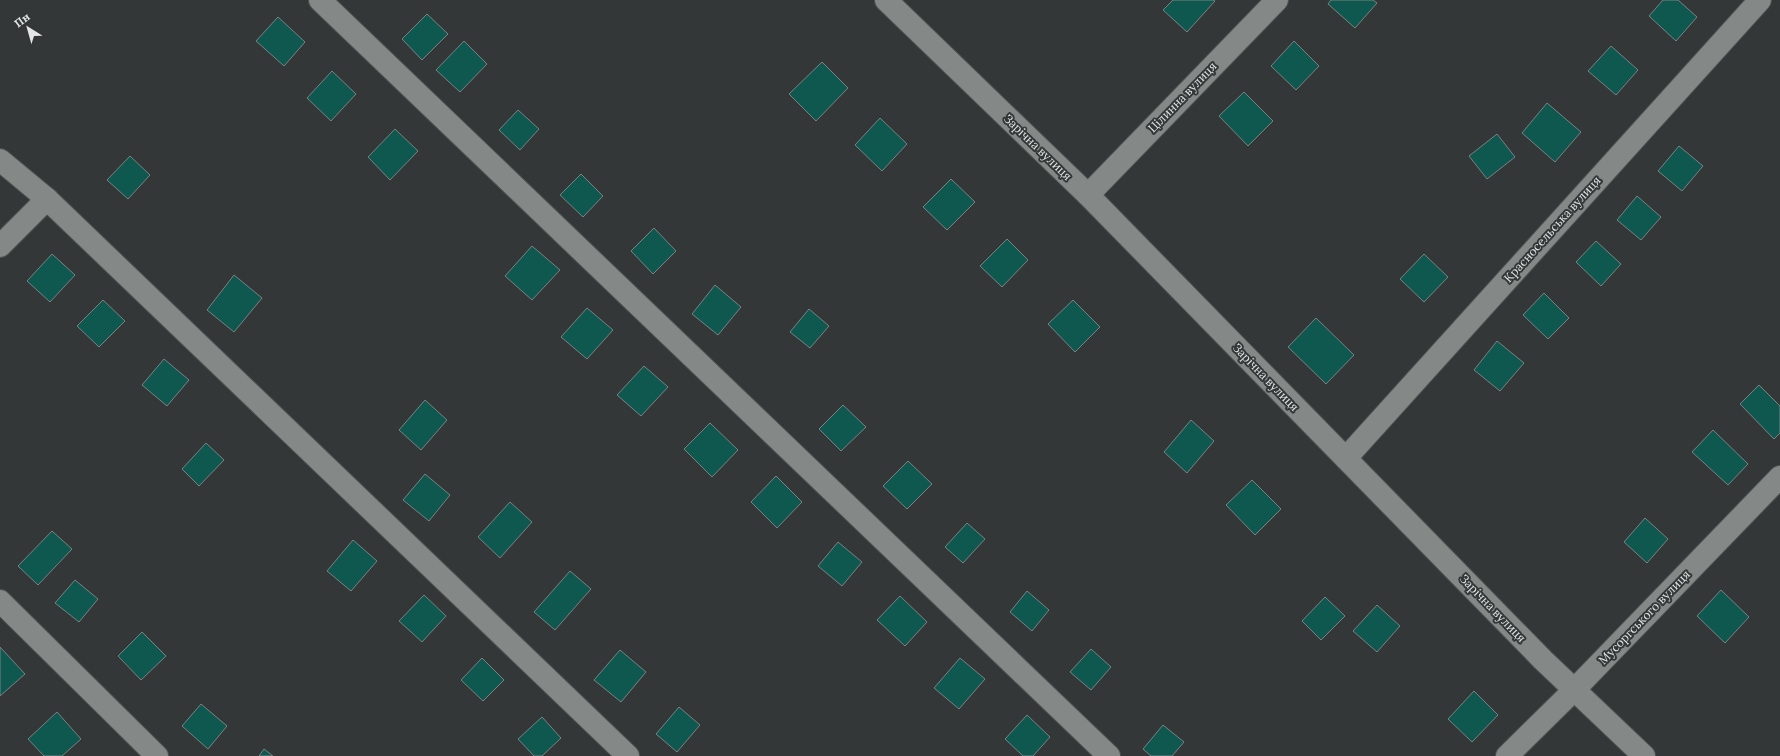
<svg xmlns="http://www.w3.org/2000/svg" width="1780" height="756" viewBox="0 0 1780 756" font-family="Lora,serif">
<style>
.building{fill:#0f5850;stroke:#7c8180}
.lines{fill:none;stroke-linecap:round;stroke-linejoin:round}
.minor-casing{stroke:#4f5352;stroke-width:24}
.minor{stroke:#848988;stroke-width:22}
.labels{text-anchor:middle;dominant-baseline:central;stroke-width:4;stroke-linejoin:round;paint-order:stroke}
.street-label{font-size:12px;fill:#e3e6e5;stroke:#333737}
</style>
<rect width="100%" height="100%" fill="#333737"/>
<!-- building -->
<g class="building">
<polygon points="1173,0 1213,0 1215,1 1187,32 1163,10"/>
<polygon points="1331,0 1373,0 1377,3 1355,28 1328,4"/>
<polygon points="1663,0 1678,0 1697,17 1676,41 1649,16"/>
<polygon points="427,14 448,34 422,60 402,39"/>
<polygon points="278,17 305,42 284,66 256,41"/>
<polygon points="464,41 487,64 460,92 436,70"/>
<polygon points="1294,41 1319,66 1296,90 1271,66"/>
<polygon points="1611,46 1638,70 1616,95 1588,71"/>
<polygon points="822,62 848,88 816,121 789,94"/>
<polygon points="332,71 356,94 331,121 307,98"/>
<polygon points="1244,92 1273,121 1248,146 1219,116"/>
<polygon points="1547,103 1581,132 1555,162 1522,133"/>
<polygon points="518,110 539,129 520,150 499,130"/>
<polygon points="880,118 907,144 882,171 855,145"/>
<polygon points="395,129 418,151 390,180 368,157"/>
<polygon points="1497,134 1515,157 1487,179 1469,156"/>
<polygon points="1679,146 1703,166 1682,191 1658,171"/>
<polygon points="130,156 150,175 128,199 107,180"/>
<polygon points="581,174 603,196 583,217 560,195"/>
<polygon points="951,179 975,202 947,230 923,207"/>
<polygon points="1637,196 1661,217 1641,240 1617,220"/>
<polygon points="654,228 676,251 653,274 631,251"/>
<polygon points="1007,239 1028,260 1002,287 980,266"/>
<polygon points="1596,241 1621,264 1601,286 1576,262"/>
<polygon points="532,246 560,270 532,300 505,276"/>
<polygon points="52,254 75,275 50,302 27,281"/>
<polygon points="1424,254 1448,277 1424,302 1400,279"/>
<polygon points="234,275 262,298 234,332 207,310"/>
<polygon points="715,285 741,307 718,335 692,314"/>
<polygon points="1544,293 1569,318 1548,339 1523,315"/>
<polygon points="103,300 125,321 99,347 77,326"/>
<polygon points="1073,300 1100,327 1075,352 1048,324"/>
<polygon points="587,308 613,330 587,359 561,337"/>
<polygon points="809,309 829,326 810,348 790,332"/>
<polygon points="1316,318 1354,355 1326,384 1288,347"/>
<polygon points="1497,341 1524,363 1500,391 1474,370"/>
<polygon points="164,359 189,380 167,406 142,385"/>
<polygon points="644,366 668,387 641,416 617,395"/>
<polygon points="1759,385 1780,406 1780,433 1774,439 1740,404"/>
<polygon points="425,400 447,420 421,450 399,430"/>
<polygon points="843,405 866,427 841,451 819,429"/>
<polygon points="1191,420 1214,441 1187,473 1164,452"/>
<polygon points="710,423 738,450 712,477 684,449"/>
<polygon points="1713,430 1748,464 1728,485 1692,452"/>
<polygon points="206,443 224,460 199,486 182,469"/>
<polygon points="908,461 932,484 907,509 883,486"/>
<polygon points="425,474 450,495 429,521 403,500"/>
<polygon points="776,476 802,502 777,528 751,502"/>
<polygon points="1252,480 1281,509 1255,535 1226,505"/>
<polygon points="510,502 532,522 500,558 478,537"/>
<polygon points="1645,518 1668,539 1647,563 1624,542"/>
<polygon points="967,523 985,539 963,563 945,547"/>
<polygon points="52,531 72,549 38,585 18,566"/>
<polygon points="353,540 377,561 351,591 327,571"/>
<polygon points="838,542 862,562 842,586 818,566"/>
<polygon points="570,571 591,589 555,630 534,612"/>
<polygon points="75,580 98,599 79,622 55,603"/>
<polygon points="1721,590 1749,617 1725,643 1697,616"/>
<polygon points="1027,591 1049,610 1032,631 1010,612"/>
<polygon points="424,595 446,616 422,642 399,621"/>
<polygon points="900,596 927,622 905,646 877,620"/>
<polygon points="1325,597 1345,616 1321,640 1302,621"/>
<polygon points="1377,605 1400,626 1377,652 1353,631"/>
<polygon points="142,632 166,656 141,680 118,656"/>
<polygon points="0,647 25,674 0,696"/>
<polygon points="1091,649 1111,667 1091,690 1070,672"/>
<polygon points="620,650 646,672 621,702 594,680"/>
<polygon points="482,658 504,680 483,701 461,680"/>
<polygon points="960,658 985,679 959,709 934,688"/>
<polygon points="1474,691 1498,715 1472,742 1448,719"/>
<polygon points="201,704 227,726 208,749 182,726"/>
<polygon points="679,707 700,725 677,752 656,734"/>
<polygon points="57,712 81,739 62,756 44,756 28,739"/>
<polygon points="1027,715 1050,737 1033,756 1023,756 1005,739"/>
<polygon points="542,717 561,738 542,756 534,756 518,739"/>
<polygon points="1163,725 1184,742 1172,756 1151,756 1143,749"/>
<polygon points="264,749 273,756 259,756"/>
</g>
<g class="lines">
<defs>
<g id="minor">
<polyline points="320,0 1109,756"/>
<polyline points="886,0 1088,195 1543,660 1644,756"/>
<polyline points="0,160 47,199 628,756"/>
<polyline points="1088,195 1277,0"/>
<polyline points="0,246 47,199"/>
<polyline points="1346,458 1760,0"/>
<polyline points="0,601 157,756"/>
<polyline points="1507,756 1574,690 1780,477"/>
</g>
</defs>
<!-- minor casing -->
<use href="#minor" class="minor-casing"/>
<!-- minor -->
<use href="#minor" class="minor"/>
</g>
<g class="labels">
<!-- street labels -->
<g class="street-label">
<text transform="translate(1182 97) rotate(-46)">Цілинна вулиця</text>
<text transform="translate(1038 147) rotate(44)">Зарічна вулиця</text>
<text transform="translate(1552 229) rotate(-48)">Красносельська вулиця</text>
<text transform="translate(1266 377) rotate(46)">Зарічна вулиця</text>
<text transform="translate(1493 608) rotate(46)">Зарічна вулиця</text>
<text transform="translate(1644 617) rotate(-46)">Мусоргського вулиця</text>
</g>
</g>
<!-- north arrow -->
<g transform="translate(28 28) rotate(323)" stroke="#333737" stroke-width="3" paint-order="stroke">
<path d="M0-3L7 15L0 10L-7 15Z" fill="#e3e6e5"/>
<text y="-6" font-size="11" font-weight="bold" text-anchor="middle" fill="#e3e6e5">Пн</text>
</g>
</svg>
